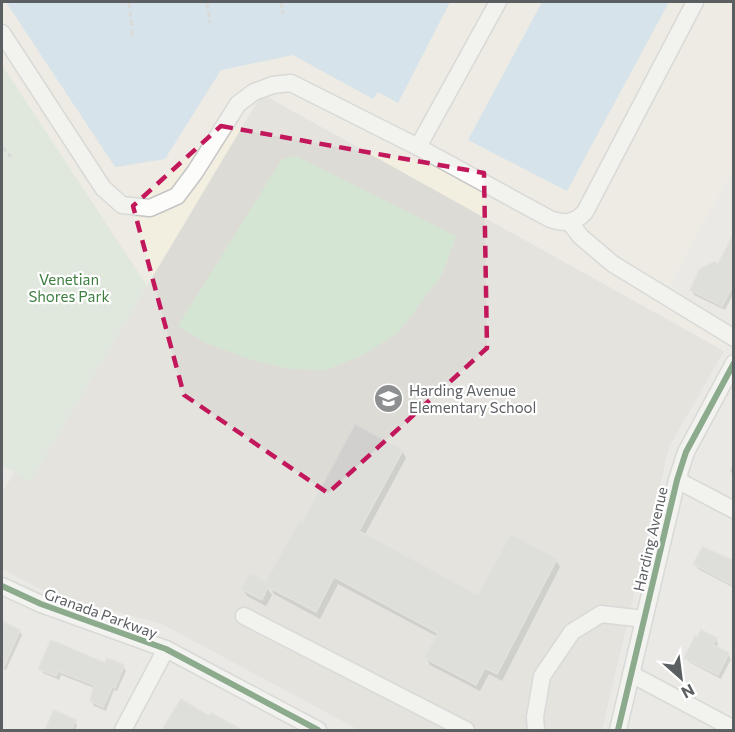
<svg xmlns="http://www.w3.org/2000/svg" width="735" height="732" viewBox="0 0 735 732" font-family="Commissioner,sans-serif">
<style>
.commercial{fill:#f2eee0}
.education{fill:#dddbd6}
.green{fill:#d5e5d3}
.water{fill:#bfdcf0}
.shadow{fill:#0003}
.building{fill:#d1d0ce;stroke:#dad8d5;stroke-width:1.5}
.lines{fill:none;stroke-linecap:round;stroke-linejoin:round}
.minor-casing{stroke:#c5c5c5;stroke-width:19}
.path{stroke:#c6c9c7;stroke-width:3;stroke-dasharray:6 3;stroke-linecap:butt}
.minor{stroke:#fcfcfb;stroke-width:16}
.cycleway-casing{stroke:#fff;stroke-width:10}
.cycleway{stroke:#1b5e20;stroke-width:6}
.marked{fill:none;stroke:#c2185b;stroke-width:4.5;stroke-dasharray:12 8;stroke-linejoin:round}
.labels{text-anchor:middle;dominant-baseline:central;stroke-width:4.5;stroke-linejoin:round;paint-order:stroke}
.park-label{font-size:15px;fill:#3f7e41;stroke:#fff}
.poi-label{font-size:15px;fill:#5c5f62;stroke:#fff;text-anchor:start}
.street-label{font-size:15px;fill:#5c5f62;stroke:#fff}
</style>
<rect width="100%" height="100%" fill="#eae9e6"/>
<!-- commercial -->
<polygon class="commercial" points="2,2 6,2 116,167 165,159 220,70 293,55 373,98 378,92 398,103 450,2 542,2 468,140 566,191 669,2 733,2 733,170 667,290 733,327 733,333 724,351 262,94 147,286 2,65"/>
<!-- education -->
<polygon class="education" points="262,94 724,351 669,447 602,730 359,730 162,624 48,593 2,569 2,492 15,472 30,482"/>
<!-- green -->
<g class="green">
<polygon points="2,65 147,286 30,482 2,465"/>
<polygon points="296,156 456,236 443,273 399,332 363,355 326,370 290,369 249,359 206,343 178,326 282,159"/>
</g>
<!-- water -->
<g class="water">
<polygon points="6,2 450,2 398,103 378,92 373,99 293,55 221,70 165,159 115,167"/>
<polygon points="542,2 669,2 567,191 468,140"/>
</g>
<!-- shadow -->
<g class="shadow">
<polygon points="734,237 734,293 725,310 694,295 692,290 718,266"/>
<polygon points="402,451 406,458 364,536 479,597 556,560 560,567 502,681 489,674 480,691 430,665 426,658 438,637 338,584 320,619 274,594 271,588 267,588 272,595 266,606 247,596 243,589 267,584 303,525"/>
<polygon points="734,463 734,476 730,471"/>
<polygon points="734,563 734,588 698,569 695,564"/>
<polygon points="2,622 19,631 22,635 6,670 2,669"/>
<polygon points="716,639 718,644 716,648 728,654 731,659 721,679 689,662 686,658"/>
<polygon points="123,666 126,671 117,691 114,690 106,711 94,706 91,701 94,688 61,675 59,680 43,673 40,669"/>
<polygon points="55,712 75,721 77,726 75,730 46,730"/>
<polygon points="212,715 238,730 168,730 166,727 210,718"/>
</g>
<!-- building -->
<g class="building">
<polygon points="734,233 734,283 722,306 690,290 700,269 714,262 718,264"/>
<polygon points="355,424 403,450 359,531 478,595 511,534 557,559 497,674 485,668 476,685 424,658 438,633 334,577 316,612 268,587 262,600 241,589 250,573 266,582 299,521 302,523"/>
<polygon points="703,547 734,561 734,586 693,564"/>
<polygon points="2,621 20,630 2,671"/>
<polygon points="701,630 717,638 713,645 729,653 718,675 684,658 695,636 697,637"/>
<polygon points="51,640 105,663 107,658 124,665 115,688 112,687 103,707 90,701 94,685 58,671 56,676 38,669"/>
<polygon points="181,699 209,716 211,713 242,730 162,730"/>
<polygon points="54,710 76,720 71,730 45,730"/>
</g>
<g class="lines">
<defs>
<g id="minor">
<path d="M498,2L418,147L550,219C565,224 574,224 585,212L695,2"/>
<polyline points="2,33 103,188 122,205 150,208 177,196 195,172 238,104 254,92 273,85 291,83 418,147"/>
<polyline points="570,223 581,237 613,264 734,338"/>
<polyline points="677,480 734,510"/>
<polyline points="2,586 41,604 166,649 318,730"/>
<polyline points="244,616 466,730"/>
<polyline points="631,674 734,729"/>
<polyline points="123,730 166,649"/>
<polyline points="536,730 535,717 542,676 572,632 601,614 644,619"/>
<polyline points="618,730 677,480 686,452 734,363"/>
</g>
</defs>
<!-- minor casing -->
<use href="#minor" class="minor-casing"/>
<!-- path -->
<g class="path">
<polyline points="129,2 133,38"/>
<polyline points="207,2 210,23"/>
<polyline points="281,2 283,14"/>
<polyline points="2,147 11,157"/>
</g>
<!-- minor -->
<use href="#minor" class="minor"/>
<defs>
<g id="cycleway">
<polyline points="2,586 41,604 166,649 318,730"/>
<polyline points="618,730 677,480 686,452 734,363"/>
</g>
</defs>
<!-- cycleway casing -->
<use href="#cycleway" class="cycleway-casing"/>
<!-- cycleway -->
<use href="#cycleway" class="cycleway"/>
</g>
<!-- marked area -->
<path d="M0 0H735V732H0ZM221,126L484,173L487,348L328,493L184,395L133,206Z" fill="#eae9e6" fill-opacity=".55" fill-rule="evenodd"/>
<path class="marked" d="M221,126L484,173L487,348L328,493L184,395L133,206Z"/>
<!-- icons -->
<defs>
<symbol id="school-disc" viewBox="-11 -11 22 22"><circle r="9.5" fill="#8e8f90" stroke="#fff"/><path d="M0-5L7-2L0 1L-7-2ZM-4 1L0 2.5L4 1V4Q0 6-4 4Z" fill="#fff"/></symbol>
</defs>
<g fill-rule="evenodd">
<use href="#school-disc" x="372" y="382" width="33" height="33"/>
</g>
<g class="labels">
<!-- park labels -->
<g class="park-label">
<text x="69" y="279">Venetian<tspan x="69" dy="17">Shores Park</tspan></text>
</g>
<!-- poi labels -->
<g class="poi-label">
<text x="409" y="390">Harding Avenue<tspan x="409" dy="17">Elementary School</tspan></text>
</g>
<!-- street labels -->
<g class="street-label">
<text transform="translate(650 539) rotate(-77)">Harding Avenue</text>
<text transform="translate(101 613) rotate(20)">Granada Parkway</text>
</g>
</g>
<!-- border -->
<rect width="735" height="732" fill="none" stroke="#5c5f62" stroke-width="6"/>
<!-- north arrow -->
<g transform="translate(681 678) rotate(152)" stroke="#ffffff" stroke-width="4.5" paint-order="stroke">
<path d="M0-4.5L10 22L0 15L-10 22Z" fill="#5c5f62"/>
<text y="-9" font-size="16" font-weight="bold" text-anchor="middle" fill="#5c5f62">N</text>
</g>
</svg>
